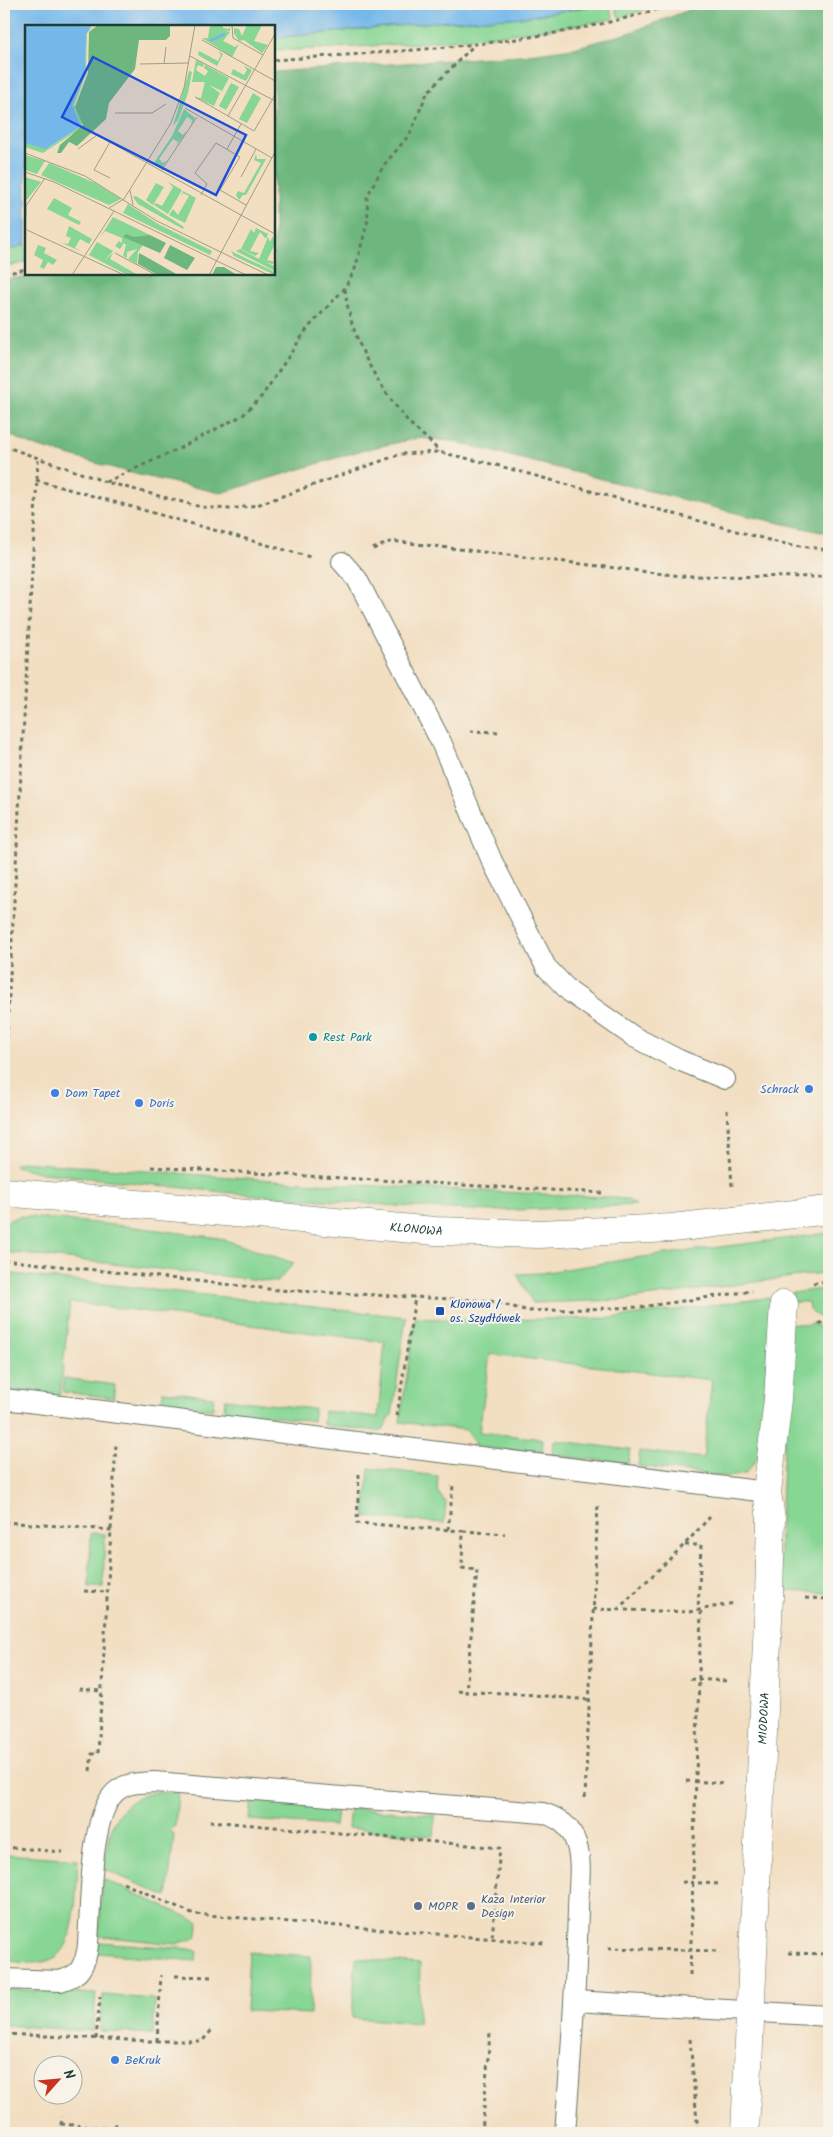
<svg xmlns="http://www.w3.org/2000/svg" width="833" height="2137" viewBox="0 0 833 2137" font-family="Kalam,sans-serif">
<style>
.green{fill:#87d694;stroke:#538a64}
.forest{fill:#6db77e;stroke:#467a59}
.water{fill:#74b8ea;stroke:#4a7a8f}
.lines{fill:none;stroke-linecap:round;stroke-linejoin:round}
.service-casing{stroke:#697565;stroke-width:22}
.minor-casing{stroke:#697565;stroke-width:29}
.tertiary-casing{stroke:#697565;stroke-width:29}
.path{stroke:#697565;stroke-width:3;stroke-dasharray:4 4;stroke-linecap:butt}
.service{stroke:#fff;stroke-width:20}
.minor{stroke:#fff;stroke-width:28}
.tertiary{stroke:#fff;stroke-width:28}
.culture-dot{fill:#0f9aa8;stroke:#f7f3e8;stroke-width:2}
.shop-dot{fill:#3f7fe0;stroke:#f7f3e8;stroke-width:2}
.transit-dot{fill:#1a4fb4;stroke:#f7f3e8;stroke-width:2}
.service-dot{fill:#5c6f8a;stroke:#f7f3e8;stroke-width:2}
.labels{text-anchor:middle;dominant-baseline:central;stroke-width:4;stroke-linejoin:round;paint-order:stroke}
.culture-label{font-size:12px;fill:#0d838f;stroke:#f7f3e8;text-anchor:start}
.shop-label{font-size:12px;fill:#366cbe;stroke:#f7f3e8;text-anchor:start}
.street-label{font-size:12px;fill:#1f3d34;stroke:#f7f3e8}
.transit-label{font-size:12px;fill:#164399;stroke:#f7f3e8;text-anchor:start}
.service-label{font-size:12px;fill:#4e5e75;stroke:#f7f3e8;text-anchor:start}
.inset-river{fill:none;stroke:#74b8ea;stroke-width:2.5}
.inset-road{fill:none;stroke:#9e9e89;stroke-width:1}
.view{fill:#1d4ed8;fill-opacity:0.15;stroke:#1d4ed8;stroke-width:2.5}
.inset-edge{fill:none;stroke:#1f3d34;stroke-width:2.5}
</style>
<rect width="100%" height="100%" fill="#f7f3e8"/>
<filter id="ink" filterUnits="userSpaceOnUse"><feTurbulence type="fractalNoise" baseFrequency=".02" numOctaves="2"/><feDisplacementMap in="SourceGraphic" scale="10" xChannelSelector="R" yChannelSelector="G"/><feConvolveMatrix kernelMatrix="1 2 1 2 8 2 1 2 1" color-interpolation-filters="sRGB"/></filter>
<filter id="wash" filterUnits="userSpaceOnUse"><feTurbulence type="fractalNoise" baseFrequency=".0096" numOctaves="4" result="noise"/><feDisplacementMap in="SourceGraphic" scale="20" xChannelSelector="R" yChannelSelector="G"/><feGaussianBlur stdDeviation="1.12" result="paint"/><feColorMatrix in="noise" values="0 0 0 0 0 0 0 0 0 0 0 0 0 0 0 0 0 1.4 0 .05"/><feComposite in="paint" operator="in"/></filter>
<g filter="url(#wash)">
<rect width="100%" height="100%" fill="#f2dec1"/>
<!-- green -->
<g class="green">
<path d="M607,4H609L614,19C501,39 388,46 274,51V38L435,22L524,17Z"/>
<polygon points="614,4 661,4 619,18"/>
<polygon points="26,244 26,262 4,268 4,251"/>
<polygon points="20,1162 315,1183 604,1197 626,1199 636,1205 492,1211 410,1207 232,1193 43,1173 15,1166 15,1164"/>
<polygon points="21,1216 135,1227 219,1238 294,1263 277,1282 4,1252 4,1222"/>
<polygon points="829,1233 829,1272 623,1300 533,1303 517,1274 541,1273 635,1258"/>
<polygon points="4,1273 406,1317 392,1415 383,1429 378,1431 323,1425 324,1411 378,1417 385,1342 70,1302 60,1395 4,1390"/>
<polygon points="829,1288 829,1324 809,1310 808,1302 791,1302 792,1293"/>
<polygon points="773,1297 759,1456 745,1474 728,1477 638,1466 640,1451 703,1458 712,1380 490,1354 479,1432 543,1439 542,1454 476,1447 467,1430 400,1422 415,1318 484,1320 615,1318"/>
<polygon points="790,1323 809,1325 811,1323 829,1332 829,1593 780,1591 780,1525"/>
<polygon points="64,1378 115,1385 114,1398 63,1392"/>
<polygon points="163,1391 214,1397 213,1409 162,1403"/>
<polygon points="225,1399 314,1409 313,1421 224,1411"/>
<polygon points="554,1440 630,1450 628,1464 552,1455"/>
<polygon points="369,1468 438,1476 437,1491 446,1503 444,1523 365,1517"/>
<polygon points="91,1533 105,1534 103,1587 89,1587"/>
<path d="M156,1792L178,1793L175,1826L170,1830L174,1835L167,1897L104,1869C108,1832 113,1800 156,1792Z"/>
<polygon points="251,1800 333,1806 337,1809 335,1826 249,1820"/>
<polygon points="350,1808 435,1815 434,1836 348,1828"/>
<path d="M4,1854L78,1859C76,1883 78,1942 57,1956C42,1967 20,1962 4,1960Z"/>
<polygon points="103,1879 199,1922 196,1938 176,1944 98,1936"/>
<polygon points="99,1942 190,1949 197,1951 196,1961 98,1953"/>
<polygon points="249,1952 311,1956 310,2014 246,2011"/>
<polygon points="356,1958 420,1964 418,2023 352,2018"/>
<polygon points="4,1989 96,1994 93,2031 4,2025"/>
<polygon points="103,1995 153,1999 155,2002 153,2034 100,2031"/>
</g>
<!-- forest -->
<polygon class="forest" points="704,4 829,4 829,531 821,532 744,515 451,441 418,438 363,450 221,493 135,474 32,445 4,433 4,279 30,277 35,274 274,274 274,72 521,55 574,48 629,33"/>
<!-- water -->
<polygon class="water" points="4,4 607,4 524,17 435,22 274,38 274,26 26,26 26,244 6,251 4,251"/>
</g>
<g filter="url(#ink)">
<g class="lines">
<defs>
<g id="service">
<polyline points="342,562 357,579 441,742 492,861 546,967 570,992 634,1037 679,1060 725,1079"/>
<polyline points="4,1399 767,1492"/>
<path d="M4,1979L60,1981C69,1978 78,1975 82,1966C89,1954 88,1939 89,1925C91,1893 91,1809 118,1790C128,1782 142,1783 154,1782L543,1813C556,1817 569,1825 574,1838C584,1859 578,1887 578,1910C576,1984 571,2059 565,2133"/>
<polyline points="575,2001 829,2016"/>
</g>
<g id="minor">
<path id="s1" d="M745,2133L769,1597L771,1519L767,1492L778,1399L784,1304"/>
</g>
<g id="tertiary">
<path id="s2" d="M4,1192L435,1231L539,1234L672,1228L829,1210"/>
</g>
</defs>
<!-- service casing -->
<use href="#service" class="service-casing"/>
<!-- minor casing -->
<use href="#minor" class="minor-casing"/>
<!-- tertiary casing -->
<use href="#tertiary" class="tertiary-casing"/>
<!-- path -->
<g class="path">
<path d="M274,60C408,50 546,46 674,4"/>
<polyline points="4,274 26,269"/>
<path d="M345,289C350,337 376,384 407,420C417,432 430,439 439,452"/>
<polyline points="4,446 106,482 201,507 230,509 257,505 401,454 439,452 496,465 780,543 829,550"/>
<polyline points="36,480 310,557"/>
<polyline points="106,482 176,450 243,415 262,396 307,329 345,288 355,269 368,220 367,196 384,165 410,134 427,93 476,43"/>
<polyline points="373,549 392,541 681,576 829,577"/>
<polyline points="470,731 500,732"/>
<polyline points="4,1086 38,460"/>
<polyline points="727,1110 732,1186"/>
<polyline points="151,1167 602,1193"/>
<polyline points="4,1260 278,1290 490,1301 529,1311 641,1307 752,1291"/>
<polyline points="813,1283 829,1281"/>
<polyline points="819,1322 829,1328"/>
<polyline points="397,1416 415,1297"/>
<polyline points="359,1474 357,1523 463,1531 462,1568 477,1570 466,1692 511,1693 590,1700"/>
<polyline points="4,1522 112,1530"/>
<polyline points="448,1530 453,1486"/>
<polyline points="463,1531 505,1534"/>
<polyline points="685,1545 701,1545 698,1611"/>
<polyline points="84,1591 107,1592"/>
<polyline points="805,1598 829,1599"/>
<polyline points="593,1609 689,1612 734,1603"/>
<polyline points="617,1610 684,1545 710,1517"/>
<polyline points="690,1679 729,1681"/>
<polyline points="79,1689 101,1691"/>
<polyline points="458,1691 466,1692"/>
<polyline points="90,1771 92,1754 98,1754 116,1444"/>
<polyline points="686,1781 725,1783"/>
<polyline points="585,1798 598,1503"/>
<polyline points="210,1821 500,1848 492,1939"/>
<polyline points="4,1847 63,1852"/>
<polyline points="682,1882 721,1884"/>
<polyline points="123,1883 194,1914 544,1943"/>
<polyline points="608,1948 717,1951"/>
<polyline points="788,1953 829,1954"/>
<polyline points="690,1975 701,1610"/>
<polyline points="175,1976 215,1977"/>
<polyline points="4,2034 150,2041 202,2041 212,2030"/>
<polyline points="96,2039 100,1997"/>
<polyline points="690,2039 698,2133"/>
<polyline points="157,2041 161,1975"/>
<polyline points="61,2124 115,2129 116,2120"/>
<polyline points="60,2133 62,2117"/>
<polyline points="225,2133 225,2127"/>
<polyline points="482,2133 490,2033"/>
</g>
<!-- service -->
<use href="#service" class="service"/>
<!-- minor -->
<use href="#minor" class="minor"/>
<!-- tertiary -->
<use href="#tertiary" class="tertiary"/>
</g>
</g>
<!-- markers -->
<circle class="culture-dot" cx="313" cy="1037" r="5"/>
<g class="shop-dot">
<circle cx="809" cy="1089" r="5"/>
<circle cx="55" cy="1093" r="5"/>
<circle cx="139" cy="1103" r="5"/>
<circle cx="115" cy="2060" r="5"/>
</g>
<rect class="transit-dot" x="435" y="1306" width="10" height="10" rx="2.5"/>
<g class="service-dot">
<circle cx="418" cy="1906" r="5"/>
<circle cx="471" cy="1906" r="5"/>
</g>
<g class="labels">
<!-- culture labels -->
<g class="culture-label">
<text x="323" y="1037">Rest Park</text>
</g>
<!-- shop labels -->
<g class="shop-label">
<text x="799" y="1089" text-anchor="end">Schrack</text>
<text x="65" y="1093">Dom Tapet</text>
<text x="149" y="1103">Doris</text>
<text x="125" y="2060">BeKruk</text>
</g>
<!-- street labels -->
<g class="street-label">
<text stroke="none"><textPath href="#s2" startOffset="414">KLONOWA</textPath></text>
<text stroke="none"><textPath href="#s1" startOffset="415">MIODOWA</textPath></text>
</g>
<!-- transit labels -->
<g class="transit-label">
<text x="450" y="1304">Klonowa /<tspan x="450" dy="14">os. Szydłówek</tspan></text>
</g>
<!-- service labels -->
<g class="service-label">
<text x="481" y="1899">Kaza Interior<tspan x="481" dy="14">Design</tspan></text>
<text x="428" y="1906">MOPR</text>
</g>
</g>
<!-- overview -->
<g transform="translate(25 25)">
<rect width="250" height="250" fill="#f2dec1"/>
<path d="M70,0L62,8L61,48L49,80L57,97L56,103L18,128L0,122V118L23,123L56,101L47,80L60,48L61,7ZM185,0H198V3L204,4L205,1V6L198,5L205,7L198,16L210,22L214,19L207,32L177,13H183ZM222,0H237L229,16L243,20L237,28L219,15L214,16L209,8V3L214,4L217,11ZM174,26L193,36L196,30L193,26L198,29L192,41L173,30ZM171,35L179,39L178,42L173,40L171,45L180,51L183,46L179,43L180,40L204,53L197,66L184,60L195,68L189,81L170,72L176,73L180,57H167ZM219,41L227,45L221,56L206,49L208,44L219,50L222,45ZM164,46L167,47L163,68L153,95L148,101ZM206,58L214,62L201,85L194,81ZM228,68L236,73L222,98L214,94ZM159,84L170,93L166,100L167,95L162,92L153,106L158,110L161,106L159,111L151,121L153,117L148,114L134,134L138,138L142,135L137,143L129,138L147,111ZM231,129L232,134H241L221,170H218L214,175L211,170L213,166L219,168L236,138L229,135ZM0,130L20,136L12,149L0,145ZM24,138L70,158L96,174L84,180L16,150ZM0,152L16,157L0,177ZM143,157L157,165L143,189L129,180L131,178L137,181L148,162ZM131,158L139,162L128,180L121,175ZM158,166L171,173L160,198L144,190L148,184L153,190L164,171L158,168L156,171ZM111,171L159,202L158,204L113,179L108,172ZM29,173L47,183L43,190L56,197L54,200L22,184ZM103,179L133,199L187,226L185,230L98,188ZM88,192L125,210L113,227L112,239L103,234L112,224L102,227V233L98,231L101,220L99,218L95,224L90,221L94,216L97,218V213L80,206L74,214ZM44,201L67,214L64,219L55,214L50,223L57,227L37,218L43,219L46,213L41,211ZM231,203L243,209L241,214L235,207L225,226L234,228L230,231L216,224L226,204L229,208ZM248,211L250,219L242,235L250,237L247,239L240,237L249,241L250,246L211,226L215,224L234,234L243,212L245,217ZM72,217L88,226L80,235L88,228L85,234L113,250H102L64,230ZM13,220L21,223L19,228L32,235L28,240L23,237L19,244L15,242L18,235L9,230ZM206,226L250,247V250L209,231Z" fill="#87d694"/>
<path d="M73,0H145V11L141,15H114L110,44L84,78L81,94L52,121L44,117L36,128H32L35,120L58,100L50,82L63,48L64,7ZM101,209L109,212L125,210L141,218L135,228L98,212ZM145,220L170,233L162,245L139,233ZM114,228L125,234L153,250H133L113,239ZM191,242H199L212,250H187Z" fill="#6db77e"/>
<path d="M1,0H67L61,9L60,48L47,80L56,101L21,124L0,118Z" fill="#74b8ea"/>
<path class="inset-river" d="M185,16L200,9"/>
<path class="inset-road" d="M207,0L208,13L238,30M177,15L250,56M165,31L250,76M115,39L164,38M139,39L141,22M170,72L229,106L250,70M160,83L247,133M90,88H127L141,79M203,91L250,9M85,117L69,145L85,153M53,124L72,110L250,209M202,124L216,99M0,128L60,151L132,196L243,250M136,146L172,92M0,147L29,157L221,250M216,152L231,124M105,165L108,180M176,170L182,159L170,148L191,118L215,132L195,165L221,180M84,183L99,174L146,98L159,63L170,0M2,205L99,250M0,221L1,181L20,153M90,228L131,250M47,250L89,186M184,250L250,127"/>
<path class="view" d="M68,32L221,110L191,170L37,92Z"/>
<rect width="250" height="250" class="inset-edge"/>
</g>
<!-- margin -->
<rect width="833" height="2137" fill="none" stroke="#f7f3e8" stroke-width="20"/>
<!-- north arrow -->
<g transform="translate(58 2080) rotate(63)"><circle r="24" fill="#f7f3e8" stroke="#a1aaa0"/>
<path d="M0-4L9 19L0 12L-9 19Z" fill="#c8321e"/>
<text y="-8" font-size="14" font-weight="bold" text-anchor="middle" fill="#1f3d34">N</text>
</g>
</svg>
